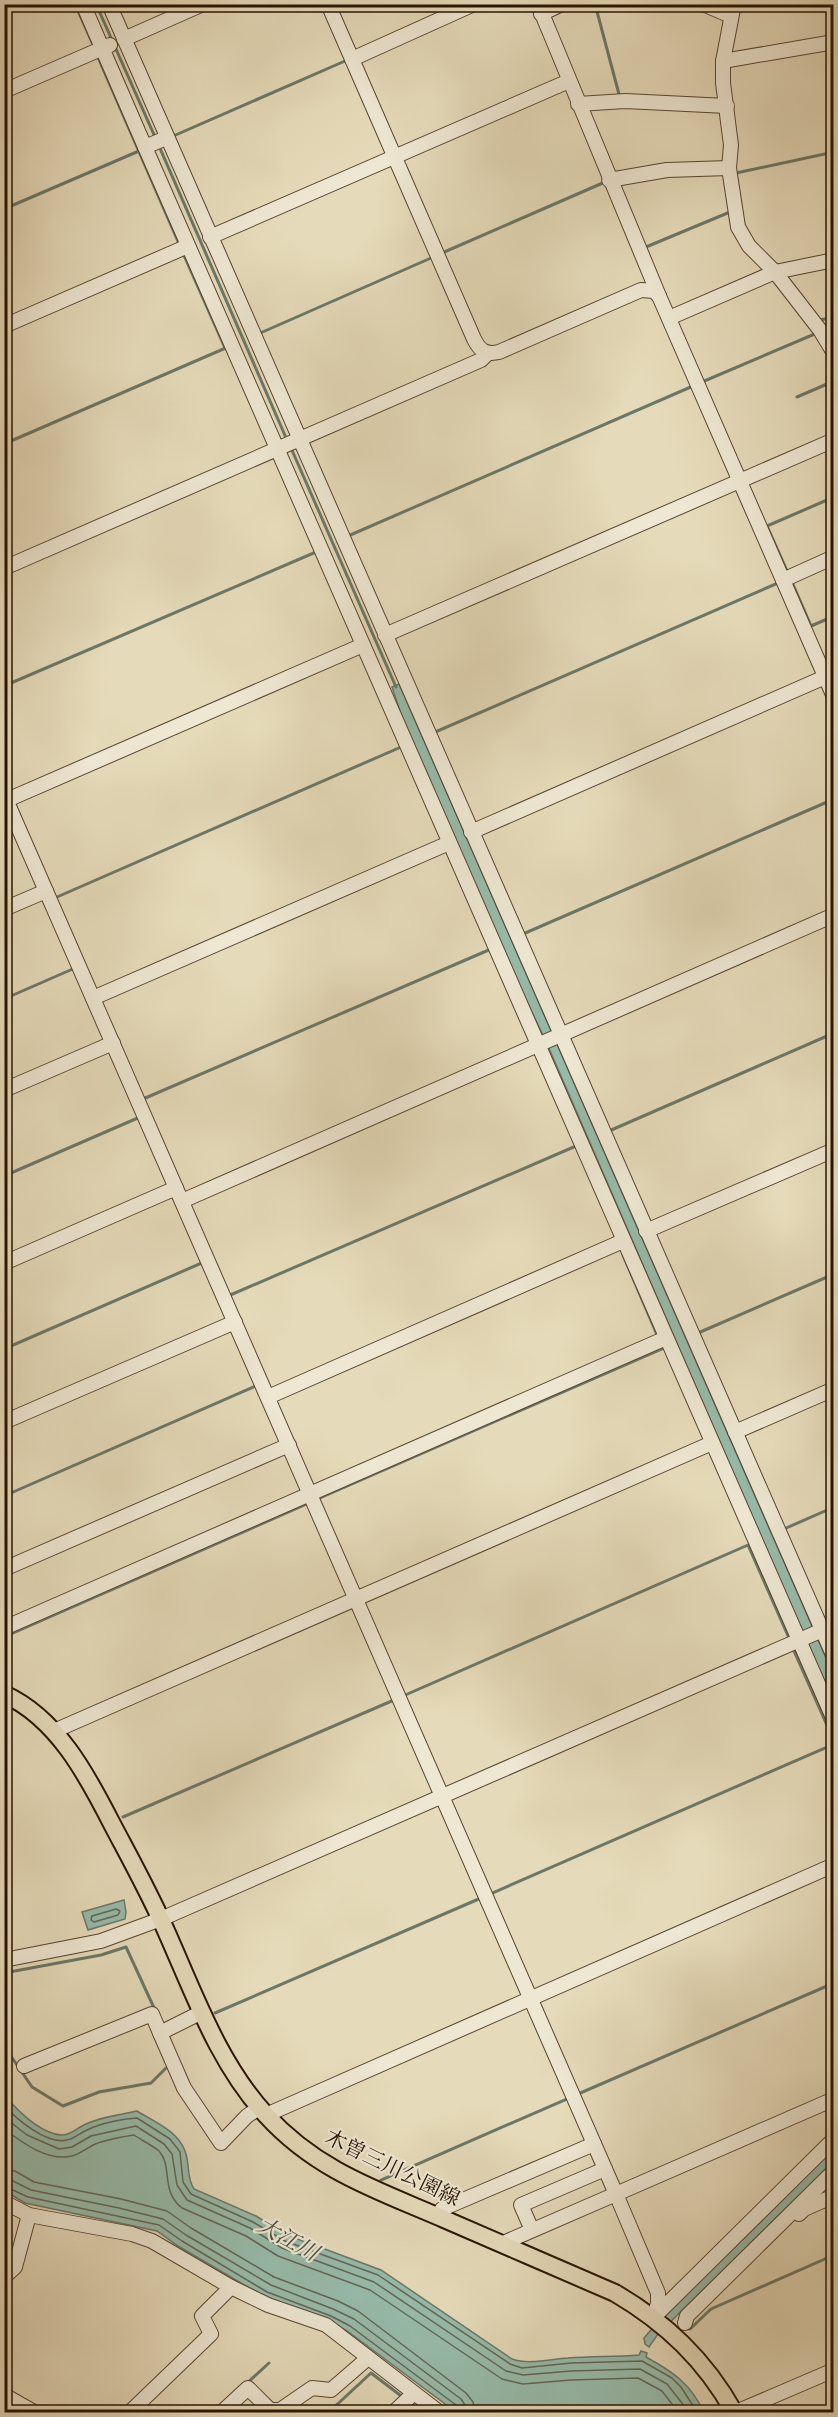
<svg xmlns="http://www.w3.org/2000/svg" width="838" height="2417" viewBox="0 0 838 2417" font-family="'Old Standard TT','Noto Serif JP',serif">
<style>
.water{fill:#97bbaa;stroke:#6b7867;stroke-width:1.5}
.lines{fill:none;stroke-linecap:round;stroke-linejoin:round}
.shore{stroke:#606756;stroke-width:1.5}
.stream{stroke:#6b7867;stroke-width:3}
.minor-casing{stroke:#574530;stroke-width:16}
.major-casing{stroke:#281302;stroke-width:20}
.minor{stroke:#eee7d2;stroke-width:14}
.major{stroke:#e5dab9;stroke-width:16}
.labels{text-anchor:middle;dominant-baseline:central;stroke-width:4.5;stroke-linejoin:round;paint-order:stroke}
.street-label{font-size:21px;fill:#281302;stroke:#eee7d2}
.water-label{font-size:22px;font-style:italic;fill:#4f4e3d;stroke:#eee7d2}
</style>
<rect width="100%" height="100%" fill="#e5dab9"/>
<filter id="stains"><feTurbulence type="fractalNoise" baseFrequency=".00333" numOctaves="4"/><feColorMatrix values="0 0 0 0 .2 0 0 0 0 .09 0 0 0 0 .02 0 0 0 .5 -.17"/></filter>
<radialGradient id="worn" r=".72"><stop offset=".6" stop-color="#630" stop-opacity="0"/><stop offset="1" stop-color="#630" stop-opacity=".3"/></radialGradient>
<!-- water -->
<g class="water">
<polygon points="399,684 833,1674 833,1703 548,1046 500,945 404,723 392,687"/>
<polygon points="124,1900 126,1912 125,1919 88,1930 82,1912"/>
<path d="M4,2095C17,2110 40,2133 61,2135C69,2136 76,2129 82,2126C98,2117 120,2115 137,2111C153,2121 178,2131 185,2151C190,2163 186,2177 194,2189L256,2216L287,2235L381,2270L512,2359C530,2365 550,2359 568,2358C592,2356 615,2357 639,2355L641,2351L647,2353L646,2357C673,2372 690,2383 704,2412H456L347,2331L329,2321L265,2297L178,2246L157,2231L25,2203L5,2191Z"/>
<polygon points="833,2148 833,2162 658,2334 649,2347 645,2344 644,2338 665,2314"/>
</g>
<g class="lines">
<!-- shore -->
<g class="shore">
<polygon points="116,1909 120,1911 118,1915 94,1922 91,1920 92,1916"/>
<path d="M4,2105C16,2119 47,2145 67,2140C74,2139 80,2133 87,2130C101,2123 122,2119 137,2118L170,2139L180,2152L183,2182L191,2194L253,2222L285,2241L378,2275L510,2364L522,2368L571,2363L642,2361L672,2378L681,2387L697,2412"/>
<polyline points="4,2117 27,2135 59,2149 72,2147 91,2136 136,2126 164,2144 172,2154 177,2185 187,2200 250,2228 282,2248 374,2282 506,2371 523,2375 571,2371 640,2369 667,2384 689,2412"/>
<path d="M4,2129C23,2143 48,2162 72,2156C80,2154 86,2149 93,2145C104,2140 121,2137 134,2135C141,2140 152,2145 159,2151C173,2166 160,2191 182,2208L246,2236L278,2256L370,2290L502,2379L523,2384L571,2380L638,2378L662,2391L678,2412"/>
<polyline points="4,2170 15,2171 34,2182 121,2199 167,2211 191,2228 274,2277 338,2301 358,2311 466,2393 473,2402 475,2412"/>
<polyline points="4,2179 11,2180 31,2190 119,2208 163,2219 186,2235 271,2285 333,2309 354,2319 461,2399 465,2405 466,2412"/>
<polyline points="4,2186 28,2197 159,2225 182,2241 267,2292 331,2316 350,2326 456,2405 458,2412"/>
</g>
<!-- stream -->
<g class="stream">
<polyline points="75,4 94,47"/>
<polyline points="96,4 155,137"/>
<polyline points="595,4 620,98"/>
<polyline points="97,55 180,246"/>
<polyline points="171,137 345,61"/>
<polyline points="159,146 287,440"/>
<polyline points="736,173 834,152"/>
<polyline points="4,209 139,151"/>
<polyline points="646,247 730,212"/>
<polyline points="183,253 225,348"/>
<polyline points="442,253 605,182"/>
<polyline points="820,320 834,317"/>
<polyline points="258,334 431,258"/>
<polyline points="702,382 817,333"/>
<polyline points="797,397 834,381"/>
<polyline points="4,444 228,347"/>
<polyline points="291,448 396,687"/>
<polyline points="348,536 693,386"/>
<polyline points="788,573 767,526 834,497"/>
<polyline points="792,582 811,626 834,616"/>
<polyline points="4,686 316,552"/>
<polyline points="433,733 778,583"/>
<polyline points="4,824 11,821"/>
<polyline points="57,897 401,747"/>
<polyline points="523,934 834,799"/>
<polyline points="4,999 75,968"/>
<polyline points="143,1099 491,949"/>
<polyline points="609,1131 834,1033"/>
<polyline points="4,1176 140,1117"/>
<polyline points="623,1255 658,1337"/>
<polyline points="228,1296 576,1146"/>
<polyline points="698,1333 834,1274"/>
<polyline points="4,1349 204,1262"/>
<polyline points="4,1496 258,1385"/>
<polyline points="317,1499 666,1347"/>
<polyline points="784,1529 834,1507"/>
<polyline points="4,1637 309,1503"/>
<polyline points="794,1651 834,1741"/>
<polyline points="403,1696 748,1545 789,1638"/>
<polyline points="123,1817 394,1700"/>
<polyline points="490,1894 834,1744"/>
<polyline points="4,1973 101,1955 126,1947 155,2010"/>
<polyline points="215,2013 481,1898"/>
<polyline points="4,2046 32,2087 63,2106 99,2092 151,2083 166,2068"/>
<polyline points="578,2094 834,1983"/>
<polyline points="381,2180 569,2098"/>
<polyline points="690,2329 711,2309 834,2255"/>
<polyline points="246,2384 269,2363"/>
<polyline points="48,2407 59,2412"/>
<polyline points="329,2412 371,2373 400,2395"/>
</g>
<defs>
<g id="minor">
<polyline points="83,4 145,147 166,138"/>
<polyline points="109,4 834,1657"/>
<path d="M328,4L474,339C480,351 486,355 499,352L641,290L654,291L659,296"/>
<polyline points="538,4 659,296 834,697"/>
<polyline points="703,4 731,16"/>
<polyline points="734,4 723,61 723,83 731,145 729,168 738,227 749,246 775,272 820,330 834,353"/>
<polyline points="541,14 562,4"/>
<polyline points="124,39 203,4"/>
<polyline points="352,59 474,4"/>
<polyline points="723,61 834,42"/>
<polyline points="4,91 110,45"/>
<polyline points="578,104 625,101 727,106"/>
<polyline points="145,147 834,1720"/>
<polyline points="609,180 667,170 729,168"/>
<polyline points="210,237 569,81"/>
<polyline points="669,318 775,272 834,260"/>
<polyline points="4,326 188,246"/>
<polyline points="4,568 481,360 487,354"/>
<polyline points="783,580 834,557"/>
<polyline points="385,635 834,440"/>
<polyline points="4,795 616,2194 501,2244"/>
<polyline points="7,800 363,645"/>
<polyline points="471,832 832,674"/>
<polyline points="4,909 46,891"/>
<polyline points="93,998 449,843"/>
<polyline points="4,1090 113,1043"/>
<polyline points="182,1201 834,915"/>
<polyline points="646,1231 834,1150"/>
<polyline points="4,1263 176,1188"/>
<polyline points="268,1397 623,1241"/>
<polyline points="4,1422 235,1322"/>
<polyline points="735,1432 834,1389"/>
<polyline points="4,1569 289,1445"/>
<polyline points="4,1628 666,1338"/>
<polyline points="54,1731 712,1443"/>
<polyline points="4,1960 101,1941 161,1919 834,1625"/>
<polyline points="160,2033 184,2088 221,2143 247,2116 260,2107"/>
<polyline points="24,2066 152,2014 160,2033 202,2012"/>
<polyline points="266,2115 834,1865"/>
<polyline points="4,2202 29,2215 132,2234 152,2241 231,2287 268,2305 326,2325 439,2412"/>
<polyline points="799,2214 804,2209 834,2196"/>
<polyline points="439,2217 442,2209 594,2144"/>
<polyline points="532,2230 521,2205 605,2169"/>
<polyline points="4,2277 15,2267 29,2215"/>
<polyline points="656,2315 834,2139"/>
<polyline points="653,2317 658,2304 658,2293 616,2194 834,2099"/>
<polyline points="685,2323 687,2316 834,2171"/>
<polyline points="4,2395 34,2412"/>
<polyline points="130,2412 211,2334 202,2316 231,2287"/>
<polyline points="222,2412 248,2388 270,2410 280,2410 312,2388 331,2390 368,2358"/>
<polyline points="394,2412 414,2393"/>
<polyline points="736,2412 834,2370"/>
</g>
<path id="major" d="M4,1694C57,1718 87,1775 112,1824C131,1860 151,1896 167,1933C195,1996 219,2064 266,2115C317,2171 377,2190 444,2219C501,2244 558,2268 615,2293C666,2323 705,2360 734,2412"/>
</defs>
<!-- minor casing -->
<use href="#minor" class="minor-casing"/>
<!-- major casing -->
<use href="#major" class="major-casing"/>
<!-- minor -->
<use href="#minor" class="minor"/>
<!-- major -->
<use href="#major" class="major"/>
</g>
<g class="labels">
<!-- street labels -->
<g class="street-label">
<text transform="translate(392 2169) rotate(26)">木曽三川公園線</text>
</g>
<!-- water labels -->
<g class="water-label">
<text transform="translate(287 2240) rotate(29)">大江川</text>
</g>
</g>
<!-- margin -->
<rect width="838" height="2417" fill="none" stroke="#e5dab9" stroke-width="24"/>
<rect x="6" y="6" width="826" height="2405" fill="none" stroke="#281302" stroke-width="3"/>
<rect x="12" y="12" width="814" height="2393" fill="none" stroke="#281302" stroke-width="1.5"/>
<rect width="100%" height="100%" filter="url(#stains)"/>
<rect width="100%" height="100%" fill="url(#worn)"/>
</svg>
